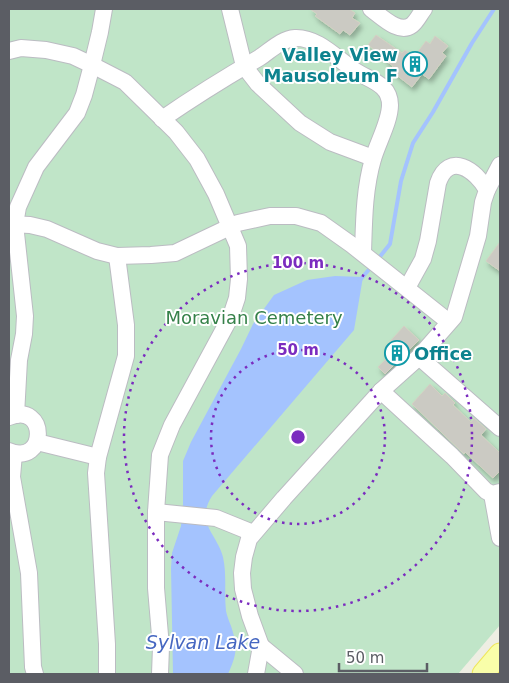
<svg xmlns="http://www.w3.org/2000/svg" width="509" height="683" viewBox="0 0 509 683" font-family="'DejaVu Sans',sans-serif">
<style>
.green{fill:#c0e5c8}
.water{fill:#a4c3fe}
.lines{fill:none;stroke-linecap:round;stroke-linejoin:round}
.stream{stroke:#a4c3fe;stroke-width:4}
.building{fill:#cbcac3;stroke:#d3d1c2;filter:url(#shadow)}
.minor-casing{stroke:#bbbcc2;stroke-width:18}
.major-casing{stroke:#efe65b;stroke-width:23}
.minor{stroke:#fff;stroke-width:16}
.major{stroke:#f9fea9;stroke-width:21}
.ring{fill:none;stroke:#7b2cbf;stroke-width:2.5;stroke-dasharray:2.5 5}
.labels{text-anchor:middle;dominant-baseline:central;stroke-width:4;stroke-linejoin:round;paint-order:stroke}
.culture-label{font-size:18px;font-weight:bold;fill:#0d838f;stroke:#fff;text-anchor:end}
.park-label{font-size:18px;fill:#358149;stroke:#fff}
.water-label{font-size:19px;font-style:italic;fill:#4667c1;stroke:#fff}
.centre{fill:#7b2cbf;stroke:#fff;stroke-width:2.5}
.ring-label{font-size:15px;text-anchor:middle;font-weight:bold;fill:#7b2cbf;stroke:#fff;stroke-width:4;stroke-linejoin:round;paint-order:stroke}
</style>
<defs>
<filter id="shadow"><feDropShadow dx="2.5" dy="4" stdDeviation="2.5" flood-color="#0004"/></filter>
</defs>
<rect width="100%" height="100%" fill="#eeeee3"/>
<!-- green -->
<polygon class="green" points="9,9 500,9 500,625 458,674 9,674"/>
<!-- water -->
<path class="water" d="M335,276L363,277L354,330L212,496C195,523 217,534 223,557C227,575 224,593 226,611C227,616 229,621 231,626C238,647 237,654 228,674H173L171,568L172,553L181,526L183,504V461L191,442L241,349L253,324L274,295L307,280Z"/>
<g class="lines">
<!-- stream -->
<g class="stream">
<polyline points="378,259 390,244 401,181 413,143 433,112 472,43 494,9"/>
<polyline points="360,280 372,266"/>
</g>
</g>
<!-- building -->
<g class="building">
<polygon points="310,9 349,9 355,13 352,18 360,23 350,35 343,30 340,34 315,16 317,14"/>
<polygon points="376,35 402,53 405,50 414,57 426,41 430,44 435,36 448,46 442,53 446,56 429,79 422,74 412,87 390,70 393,66 386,61 387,59 368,45"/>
<polygon points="500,242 500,271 486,261"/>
<polygon points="404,326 419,340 385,374 378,367 387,358 384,355 389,351 385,347"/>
<polygon points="430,384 442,396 445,393 455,403 453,405 471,422 474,418 486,429 481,435 500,453 500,471 493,478 465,452 464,454 412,404"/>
</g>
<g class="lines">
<defs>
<g id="minor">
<polyline points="230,9 244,66 258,84 300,123 330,142 373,158"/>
<path d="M371,9C381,16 399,35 412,25C417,21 420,14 424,9"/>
<polyline points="9,51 21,48 46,50 73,56 92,65 125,82 176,132 197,159 216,194 238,246 239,279 237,298 231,316 172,425 160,455 156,512 156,588 161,647 160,674"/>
<path d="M162,119C194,97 226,77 259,58C270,51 281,39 295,38C318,37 337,59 354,70C368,80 390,83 390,105C390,121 378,142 373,159C364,190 364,222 363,253"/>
<polyline points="487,190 500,165"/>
<polyline points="9,224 30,225 47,229 97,251 117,256 151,255 175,253 238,223 270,216 296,216 321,223 352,245 449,322"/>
<polyline points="419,357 500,428"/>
<polyline points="381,391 452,456 486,491 492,494 500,492"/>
<polyline points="16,415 19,360 24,334 25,316 15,224 18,207 36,167 77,113 84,95 92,65 100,32 104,9"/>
<path d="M9,417C48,401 47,467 9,451"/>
<polyline points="37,442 98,457"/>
<polyline points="14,453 12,477 29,573 33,667 35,674"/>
<polyline points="492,494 500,538"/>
<polyline points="156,512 216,518 253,533"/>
<polyline points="261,646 295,674"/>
<polyline points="107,674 107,644 96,473 98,457 126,356 126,325 117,256"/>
<path d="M256,674L261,646L250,616L243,589L242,573L244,557L249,539L284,498L381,391L419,357L454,317L478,236L483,202L487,190C476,170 449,151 438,183L428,241L423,259L407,288"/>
</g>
<polyline id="major" points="483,674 500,654"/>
</defs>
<!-- minor casing -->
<use href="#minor" class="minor-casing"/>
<!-- major casing -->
<use href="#major" class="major-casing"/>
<!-- minor -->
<use href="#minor" class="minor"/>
<!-- major -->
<use href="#major" class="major"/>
</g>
<!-- distance rings -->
<g class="ring">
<circle cx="298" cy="437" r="87"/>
<circle cx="298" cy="437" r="174"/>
</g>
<!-- icons -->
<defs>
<symbol id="building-ring" viewBox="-11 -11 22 22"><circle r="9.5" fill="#fff" stroke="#0f9aa8" stroke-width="1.5"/><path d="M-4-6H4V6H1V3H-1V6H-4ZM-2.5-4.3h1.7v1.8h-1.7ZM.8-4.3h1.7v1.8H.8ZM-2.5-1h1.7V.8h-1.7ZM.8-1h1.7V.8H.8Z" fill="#0f9aa8"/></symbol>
</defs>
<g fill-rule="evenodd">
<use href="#building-ring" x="401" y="50" width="28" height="28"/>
<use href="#building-ring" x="383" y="339" width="28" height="28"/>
</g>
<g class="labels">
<!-- culture labels -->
<g class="culture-label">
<text x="398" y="54">Valley View<tspan x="398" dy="21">Mausoleum F</tspan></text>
<text x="414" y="353" text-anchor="start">Office</text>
</g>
<!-- park labels -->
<g class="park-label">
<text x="254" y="317">Moravian Cemetery</text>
</g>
<!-- water labels -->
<g class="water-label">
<text x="203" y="642">Sylvan Lake</text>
</g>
</g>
<circle cx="298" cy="437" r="8" class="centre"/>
<g class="ring-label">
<text x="298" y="268">100 m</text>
<text x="298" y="355">50 m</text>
</g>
<!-- border -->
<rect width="509" height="683" fill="none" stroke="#5b5d64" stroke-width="20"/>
<!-- scale -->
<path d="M339 663v8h88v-8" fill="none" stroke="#5b5d64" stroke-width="2.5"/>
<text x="346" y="663" font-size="15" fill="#5b5d64" stroke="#ffffff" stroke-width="4" paint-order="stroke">50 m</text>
</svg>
